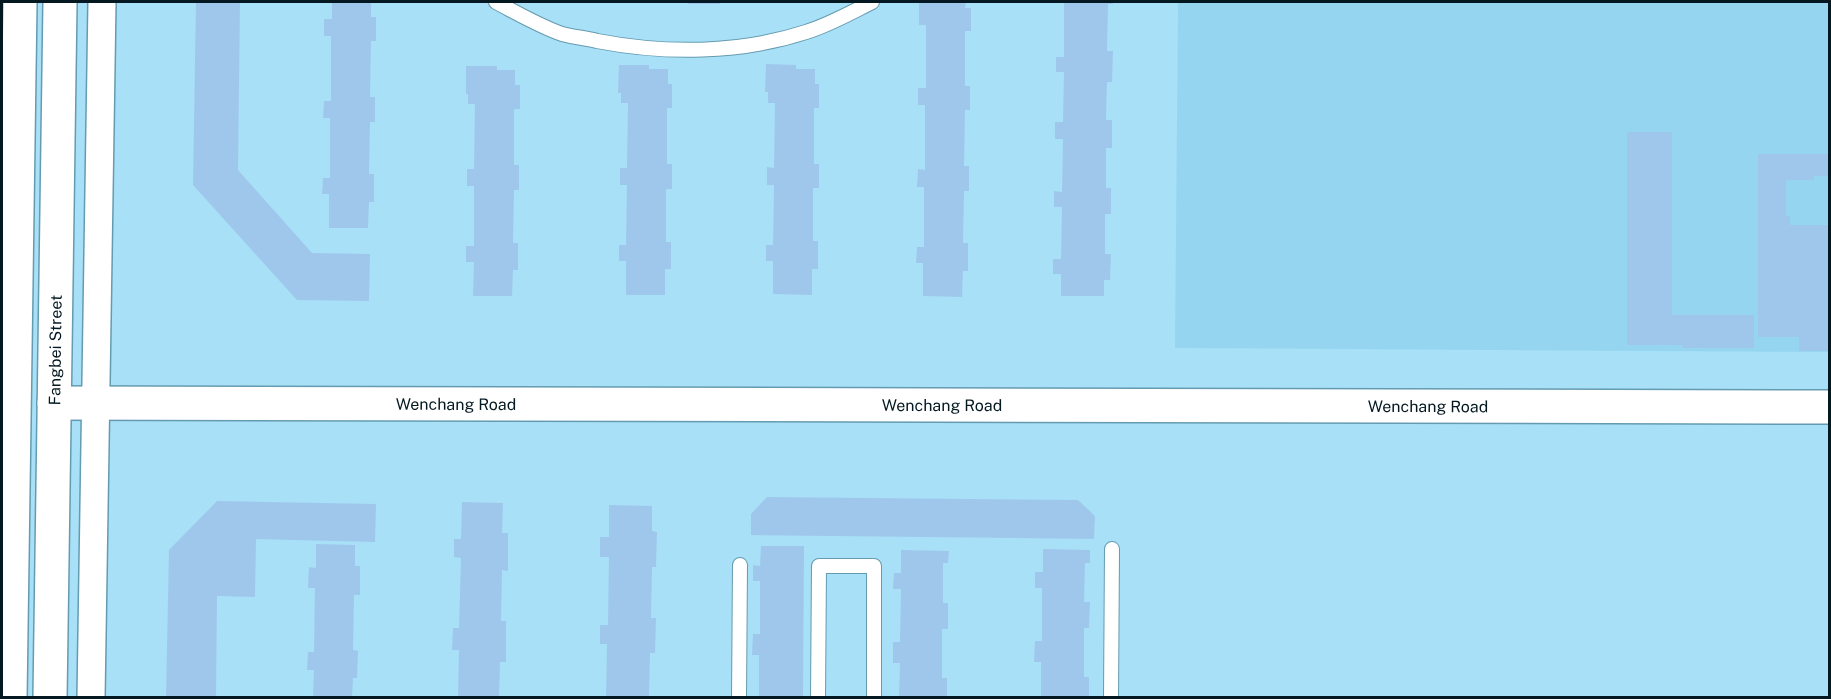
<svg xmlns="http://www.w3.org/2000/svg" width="1831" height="699" viewBox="0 0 1831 699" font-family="'Public Sans',sans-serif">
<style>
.built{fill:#95d5f0}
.building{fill:#9fc7eb}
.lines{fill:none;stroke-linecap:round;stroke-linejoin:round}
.lane-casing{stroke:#659bb0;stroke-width:16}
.street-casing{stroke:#659bb0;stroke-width:30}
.secondary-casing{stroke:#659bb0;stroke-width:36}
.lane{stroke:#fff;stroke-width:14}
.street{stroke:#fff;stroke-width:27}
.secondary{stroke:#fff;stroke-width:33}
.labels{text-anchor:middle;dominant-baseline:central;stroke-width:5;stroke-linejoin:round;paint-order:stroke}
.street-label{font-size:16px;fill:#031820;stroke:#a8e0f7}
</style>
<rect width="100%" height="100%" fill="#a8e0f7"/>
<!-- built -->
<polygon class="built" points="1178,2 1829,2 1829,352 1175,348"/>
<!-- building -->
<g class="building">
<polygon points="196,2 240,2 238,170 312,253 370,254 369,301 297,300 193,185"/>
<polygon points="332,2 371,2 371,17 376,17 376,41 371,41 370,97 375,97 375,122 370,122 369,174 374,174 374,202 369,202 368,228 329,228 329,194 322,194 323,178 330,178 330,118 323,118 324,101 331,101 331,36 324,36 324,19 332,19"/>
<rect x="688" y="2" width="32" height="2"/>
<polygon points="919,2 966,2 965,8 971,8 971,31 965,31 965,86 970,86 970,110 965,110 964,166 969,166 969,191 964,191 963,243 968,243 968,271 963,271 962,297 923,296 923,263 916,263 917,247 924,247 924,187 917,187 918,169 925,170 925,105 918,105 918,88 926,88 926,25 919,25"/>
<polygon points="1064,2 1113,2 1113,4 1108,4 1107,51 1113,51 1112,82 1107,82 1106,120 1112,120 1112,148 1106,148 1106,188 1111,188 1111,214 1105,214 1105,254 1111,254 1110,280 1104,280 1104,296 1061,296 1061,274 1053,274 1053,259 1061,259 1062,207 1054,207 1054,191 1062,192 1063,139 1055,139 1055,122 1063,122 1064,72 1056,72 1056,57 1064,57"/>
<polygon points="766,64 796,65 796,69 815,69 815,84 819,84 819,108 814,108 814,164 819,164 819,188 813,188 813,241 818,241 818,269 812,269 812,295 773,294 773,261 766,261 766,245 773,245 774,185 767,185 767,167 774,168 775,103 768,103 768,92 765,92"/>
<polygon points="619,65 649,65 649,69 668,69 668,84 672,84 672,108 667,108 667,164 672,164 672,189 666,189 666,242 671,242 671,269 665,269 665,295 626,295 626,261 619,261 619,245 626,245 627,185 620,185 620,168 627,168 628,103 621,103 621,93 618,93"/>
<polygon points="466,66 497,66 497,70 515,70 515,85 520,85 520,109 514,109 514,165 519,165 519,190 514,190 513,243 518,243 518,270 513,270 512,296 473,296 474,262 466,262 466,246 474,246 474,186 467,186 467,169 474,169 475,104 468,104 468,94 466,94"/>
<polygon points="1627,132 1672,132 1672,315 1754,315 1754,348 1682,348 1682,345 1627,345"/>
<polygon points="1758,154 1830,154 1830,176 1814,176 1814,180 1786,180 1786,216 1790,216 1790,225 1830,225 1830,351 1799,351 1799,337 1758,337"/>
<polygon points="767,497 1078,500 1095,516 1094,539 751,535 751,514"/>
<polygon points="217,501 376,504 375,542 256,539 255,597 217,596 216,698 166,698 169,550"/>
<polygon points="462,502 503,503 502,533 508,533 508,571 502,570 501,621 506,621 506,662 500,662 499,698 458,698 459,650 452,650 453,628 459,628 461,558 454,557 454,539 461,539"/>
<polygon points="609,505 652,506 652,531 657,532 656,567 652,567 651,618 656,618 655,653 650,653 649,698 606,698 607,644 600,644 600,625 608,625 609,557 600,557 600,537 609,537"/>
<polygon points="316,544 355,545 355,566 360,566 360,595 354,595 353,650 358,651 357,678 353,678 352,698 313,698 314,670 307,670 308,652 314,652 315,588 308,588 309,567 316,568"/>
<polygon points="761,546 804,546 803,698 759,698 759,655 752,655 753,634 760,634 760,581 753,581 753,565 760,566"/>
<polygon points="1043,549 1090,550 1090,563 1085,563 1084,602 1090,602 1089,628 1084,628 1084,677 1089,677 1089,698 1041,698 1041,662 1034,662 1035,641 1042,641 1042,588 1035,588 1035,572 1043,572"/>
<polygon points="901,550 949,551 948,563 943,563 943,603 948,603 948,629 942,629 942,678 947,678 947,698 899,698 900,663 893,663 893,642 900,642 901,589 893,589 894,573 901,573"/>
</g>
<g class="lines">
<defs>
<g id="lane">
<path d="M496,2C517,13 539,26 562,34C573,37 586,38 597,41C665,54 739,54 806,32C829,25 850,13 872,2"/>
<polyline points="739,698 740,565"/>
<polyline points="818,698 819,566 874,566 874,698"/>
<polyline points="1111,698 1112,549"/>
</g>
<polyline id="street" points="91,698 102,2"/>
<g id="secondary">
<path id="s1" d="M54,403L1830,407"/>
<polyline points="10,698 20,2"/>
<path id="s2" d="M50,698L60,2"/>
</g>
</defs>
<!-- lane casing -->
<use href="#lane" class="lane-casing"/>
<!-- street casing -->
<use href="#street" class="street-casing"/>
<!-- secondary casing -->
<use href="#secondary" class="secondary-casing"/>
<!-- lane -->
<use href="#lane" class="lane"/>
<!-- street -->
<use href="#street" class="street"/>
<!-- secondary -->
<use href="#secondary" class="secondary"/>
</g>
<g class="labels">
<!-- street labels -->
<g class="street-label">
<text stroke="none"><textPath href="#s2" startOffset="348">Fangbei Street</textPath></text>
<text stroke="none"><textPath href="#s1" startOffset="402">Wenchang Road</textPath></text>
<text stroke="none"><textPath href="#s1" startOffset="888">Wenchang Road</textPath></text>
<text stroke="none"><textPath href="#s1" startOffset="1374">Wenchang Road</textPath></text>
</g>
</g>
<!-- border -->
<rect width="1831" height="699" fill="none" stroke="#031820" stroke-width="6"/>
</svg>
